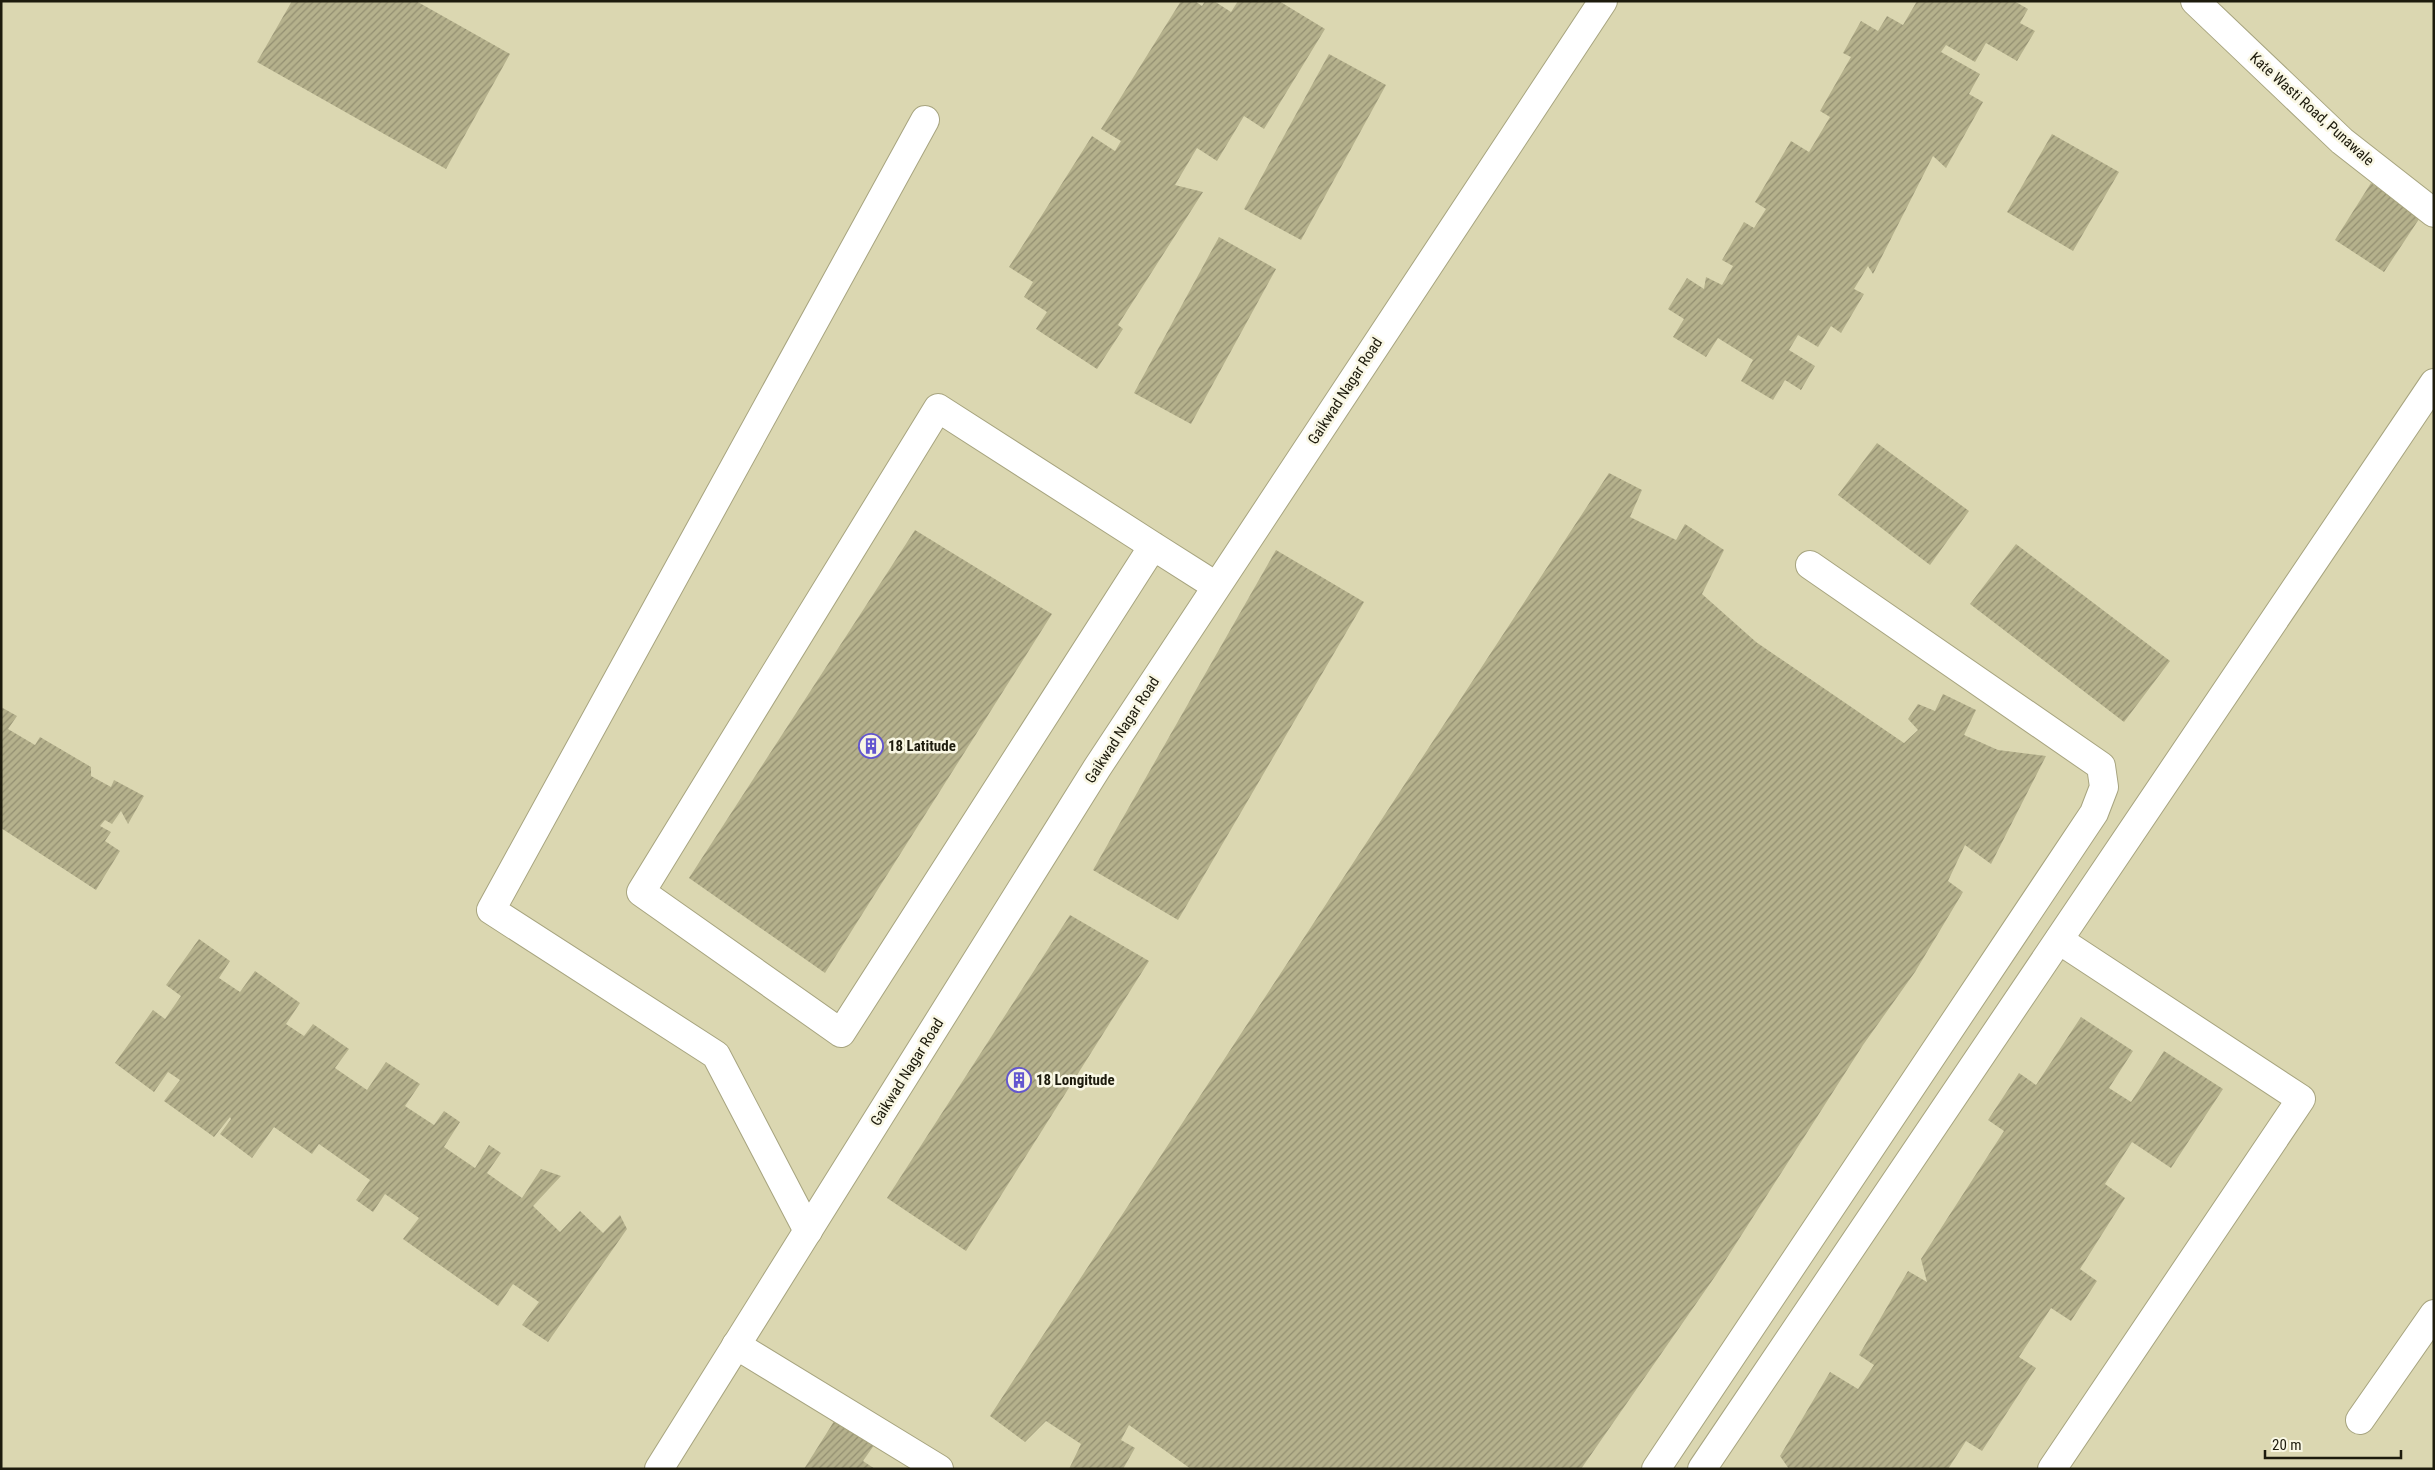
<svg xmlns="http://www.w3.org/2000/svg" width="2435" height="1470" viewBox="0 0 2435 1470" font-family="'Roboto Condensed',sans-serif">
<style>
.building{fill:url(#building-hatch)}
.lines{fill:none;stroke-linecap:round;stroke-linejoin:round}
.minor-casing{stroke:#a7a47f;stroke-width:30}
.minor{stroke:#fff;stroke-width:28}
.labels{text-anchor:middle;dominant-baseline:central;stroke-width:5;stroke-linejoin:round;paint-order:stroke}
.street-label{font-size:15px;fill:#1d1b0d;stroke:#f9f7e4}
.poi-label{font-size:15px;font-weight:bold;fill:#1d1b0d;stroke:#f9f7e4;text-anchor:start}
</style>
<defs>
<pattern id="building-hatch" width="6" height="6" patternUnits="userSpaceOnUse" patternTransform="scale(1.25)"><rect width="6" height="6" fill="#b5b18c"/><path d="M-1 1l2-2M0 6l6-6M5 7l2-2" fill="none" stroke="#938f71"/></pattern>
</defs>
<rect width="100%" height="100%" fill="#dbd7b1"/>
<!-- building -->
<g class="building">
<polygon points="292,1 416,1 510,54 446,169 257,62"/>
<polygon points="1181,1 1195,1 1202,6 1205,1 1214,1 1231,12 1238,1 1279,1 1325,29 1264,129 1244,116 1217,161 1197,148 1175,185 1203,192 1118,325 1123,329 1097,369 1036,329 1047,312 1024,297 1033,282 1009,267 1092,136 1115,151 1121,141 1101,129"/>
<polygon points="1917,1 2014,1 2028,9 2020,23 2035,31 2017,61 1986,43 1975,62 1946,45 1941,52 1980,74 1969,94 1983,102 1946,168 1933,156 1873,274 1868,266 1854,289 1864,294 1841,333 1831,326 1818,347 1798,335 1789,350 1815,366 1801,390 1785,380 1773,400 1741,381 1753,360 1718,338 1706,357 1673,337 1684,319 1668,309 1687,278 1704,289 1706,277 1722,285 1733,266 1722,260 1744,222 1754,228 1766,209 1755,202 1791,141 1809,152 1830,117 1820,111 1851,57 1843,53 1861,21 1878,31 1887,16 1903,25"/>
<polygon points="1329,54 1386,85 1301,240 1244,209"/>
<polygon points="2052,134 2119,172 2073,251 2007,212"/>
<polygon points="2371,183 2421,216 2384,272 2335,240"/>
<polygon points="1219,237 1276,269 1191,424 1134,393"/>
<polygon points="1877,443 1969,511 1930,565 1838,495"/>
<polygon points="1609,473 1642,490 1630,517 1676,540 1685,524 1724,550 1702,594 1756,642 1904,743 1918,730 1908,719 1918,704 1935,711 1943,694 1976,710 1964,735 1998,750 2046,756 1991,864 1965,845 1948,881 1963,892 1915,972 1863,1045 1716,1275 1581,1469 1191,1469 1129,1425 1121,1440 1135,1448 1123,1469 1069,1469 1081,1444 1046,1421 1025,1442 990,1416"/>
<polygon points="915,530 1052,614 825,973 689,878"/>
<polygon points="2016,544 2170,661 2124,722 1970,604"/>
<polygon points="1276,550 1364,602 1178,920 1093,870"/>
<polygon points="1,707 17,716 8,729 35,745 40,737 91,767 91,776 111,787 114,780 144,796 128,824 121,811 112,824 105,820 100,826 111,832 105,841 120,851 96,890 1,828"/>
<polygon points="1070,915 1149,961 966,1251 887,1198"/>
<polygon points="199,939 230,961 219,978 240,992 255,971 300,1003 286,1024 304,1036 313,1024 349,1049 335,1068 367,1090 386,1062 420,1084 405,1106 434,1125 444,1111 460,1122 444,1147 475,1168 489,1145 501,1153 487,1173 522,1198 541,1169 561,1176 533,1206 560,1232 580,1211 603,1233 620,1215 627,1229 548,1342 522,1325 539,1302 513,1284 498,1306 403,1239 419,1218 385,1194 373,1212 356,1200 370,1180 319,1144 312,1154 274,1127 252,1158 220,1134 231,1119 230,1117 214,1137 164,1101 180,1080 168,1072 154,1092 115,1063 153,1010 165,1019 181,996 166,985"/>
<polygon points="2081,1017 2133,1051 2109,1088 2131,1102 2164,1051 2223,1089 2171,1168 2132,1142 2105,1184 2125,1198 2080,1269 2097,1281 2071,1321 2051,1308 2019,1357 2036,1368 1982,1451 1966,1441 1948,1469 1789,1469 1780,1456 1830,1372 1858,1389 1874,1365 1859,1355 1908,1271 1927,1282 1921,1259 2004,1131 1988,1120 2019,1073 2036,1085"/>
<polygon points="838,1415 877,1441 863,1461 875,1469 804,1469"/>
</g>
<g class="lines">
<defs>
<g id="minor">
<polyline points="2195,1 2342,141 2434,213"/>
<polyline points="1153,546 841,1033 641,892 938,408 1153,546 1216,586"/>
<polyline points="808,1231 716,1055 491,910 925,120"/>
<polyline points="736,1345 939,1469"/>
<polyline points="2360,1420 2434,1314"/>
<polyline points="659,1469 1097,768 1603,1"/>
<polyline points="1656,1469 2094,813 2104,787 2101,766 1810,565"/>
<polyline points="1702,1469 2434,383"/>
<polyline points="2052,1469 2301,1099 2059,940"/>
</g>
</defs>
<!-- minor casing -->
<use href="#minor" class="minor-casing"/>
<!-- minor -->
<use href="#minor" class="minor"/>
</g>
<!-- icons -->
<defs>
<symbol id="building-ring" viewBox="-11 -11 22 22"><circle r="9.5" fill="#f9f7e4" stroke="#6356cf" stroke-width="1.5"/><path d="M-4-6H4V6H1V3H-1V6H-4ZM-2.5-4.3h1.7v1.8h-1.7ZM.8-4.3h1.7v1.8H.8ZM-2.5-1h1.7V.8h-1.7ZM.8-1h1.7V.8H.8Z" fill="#6356cf"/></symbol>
</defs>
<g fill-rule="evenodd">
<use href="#building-ring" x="857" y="732" width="28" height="28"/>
<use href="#building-ring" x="1005" y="1066" width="28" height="28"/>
</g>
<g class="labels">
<!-- street labels -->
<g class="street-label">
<text transform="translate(2312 109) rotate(42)">Kate Wasti Road, Punawale</text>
<text transform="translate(1345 391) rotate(-57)">Gaikwad Nagar Road</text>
<text transform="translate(1122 730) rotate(-57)">Gaikwad Nagar Road</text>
<text transform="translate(907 1072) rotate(-58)">Gaikwad Nagar Road</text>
</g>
<!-- poi labels -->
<g class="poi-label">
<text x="888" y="746">18 Latitude</text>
<text x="1036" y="1080">18 Longitude</text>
</g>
</g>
<!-- border -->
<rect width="2435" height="1470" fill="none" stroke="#1d1b0d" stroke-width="5"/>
<!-- scale -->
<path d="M2265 1450v8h136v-8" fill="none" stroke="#1d1b0d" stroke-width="2.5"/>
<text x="2272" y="1450" font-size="15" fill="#1d1b0d" stroke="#f9f7e4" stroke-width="4" paint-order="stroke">20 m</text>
</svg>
